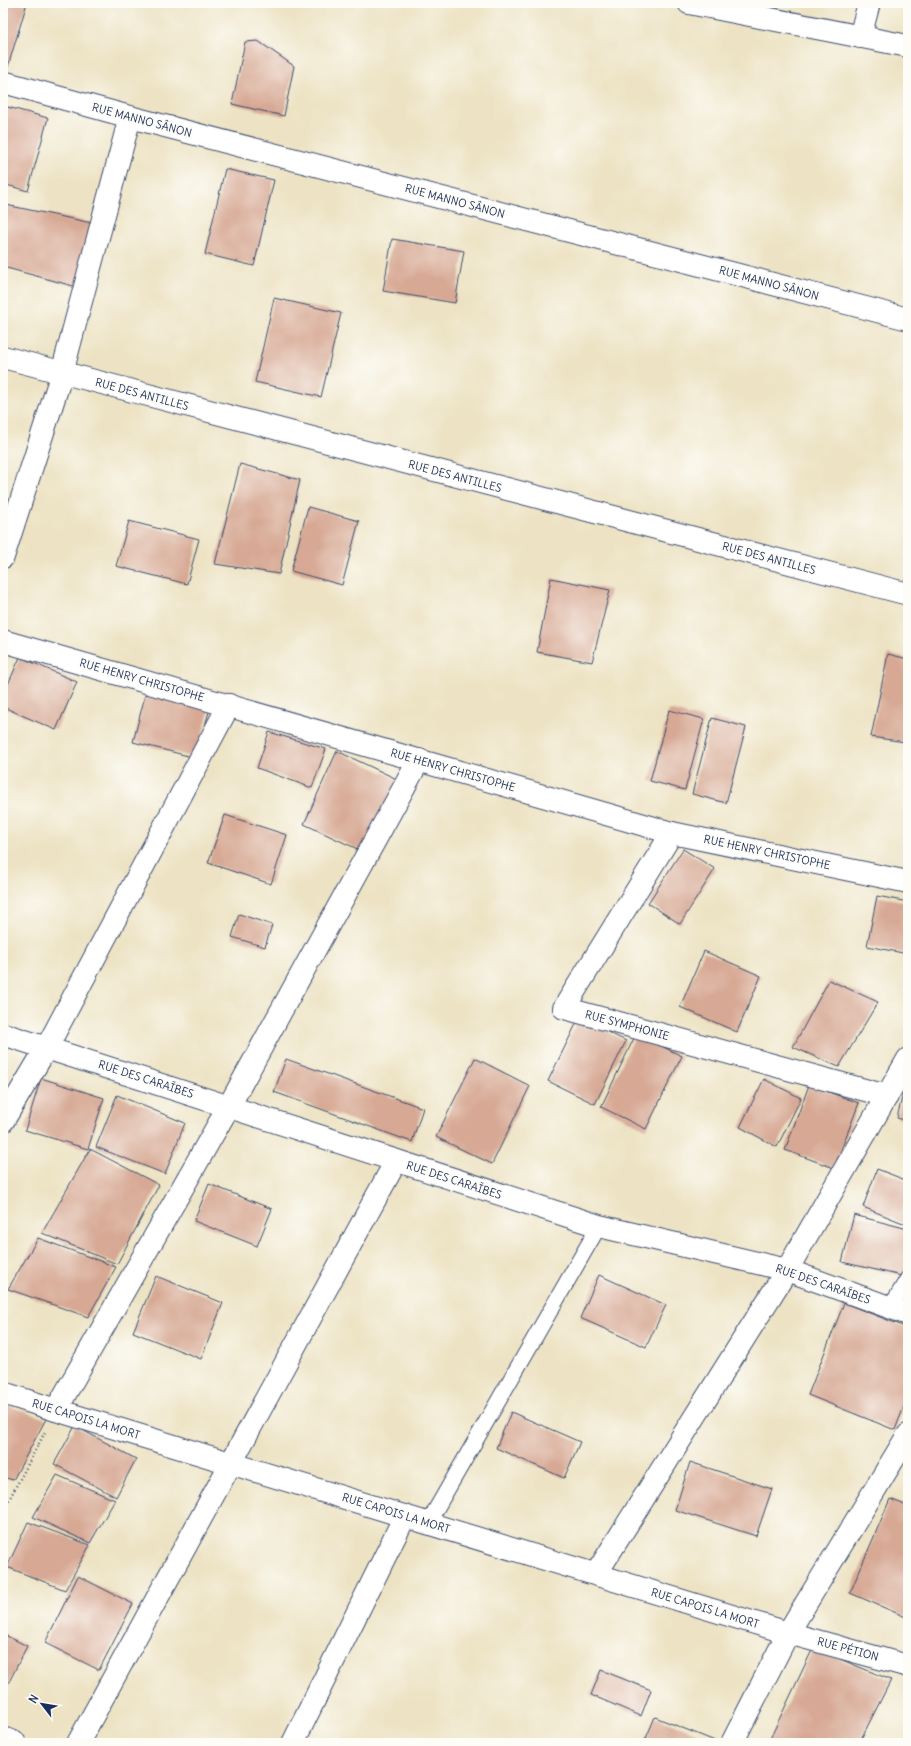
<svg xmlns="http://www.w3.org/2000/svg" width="911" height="1746" viewBox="0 0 911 1746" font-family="Delius,sans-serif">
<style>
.building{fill:#d7a994}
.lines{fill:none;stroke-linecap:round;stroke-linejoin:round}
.lane-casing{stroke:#3a4a6d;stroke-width:17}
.street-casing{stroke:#3a4a6d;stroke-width:24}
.path{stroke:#3a4a6d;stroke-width:2.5;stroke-dasharray:1 3;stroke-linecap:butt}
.lane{stroke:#fff;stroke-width:15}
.street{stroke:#fff;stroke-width:22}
.labels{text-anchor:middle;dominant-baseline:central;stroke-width:4;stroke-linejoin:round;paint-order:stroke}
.street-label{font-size:11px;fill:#1b2f5e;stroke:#fdfcf7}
</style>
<rect width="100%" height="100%" fill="#fdfcf7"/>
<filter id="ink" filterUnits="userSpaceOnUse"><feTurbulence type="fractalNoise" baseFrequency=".025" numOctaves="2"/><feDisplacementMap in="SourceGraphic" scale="8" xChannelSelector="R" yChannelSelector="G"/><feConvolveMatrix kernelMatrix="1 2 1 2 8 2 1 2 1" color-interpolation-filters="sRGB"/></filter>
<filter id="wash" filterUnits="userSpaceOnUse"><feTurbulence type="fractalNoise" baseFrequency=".012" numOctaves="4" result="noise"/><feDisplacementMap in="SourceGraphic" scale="16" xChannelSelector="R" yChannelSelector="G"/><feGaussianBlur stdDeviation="0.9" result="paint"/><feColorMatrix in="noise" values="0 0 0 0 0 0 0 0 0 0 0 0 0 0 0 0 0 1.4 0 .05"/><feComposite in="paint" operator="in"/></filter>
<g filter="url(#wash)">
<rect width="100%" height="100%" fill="#ede3c4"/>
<g id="blocks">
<!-- building -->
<g class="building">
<polygon points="3,3 27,3 6,73 3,73"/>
<polygon points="258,41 294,66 284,116 232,104 245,42"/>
<polygon points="4,106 48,118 28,191 3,184"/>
<polygon points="225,169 274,180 254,266 205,254"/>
<polygon points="6,205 92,223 77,287 3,267 3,220"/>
<polygon points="392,239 464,251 455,303 383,291"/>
<polygon points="274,298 341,313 321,397 255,382"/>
<polygon points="240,464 300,480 279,574 215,564"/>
<polygon points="308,507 359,521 342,585 291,571"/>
<polygon points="129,521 199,539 187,584 116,566"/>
<polygon points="551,578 610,590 592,662 537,652"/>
<polygon points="888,654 908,659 908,731 905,742 871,737"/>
<polygon points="20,657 77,682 56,730 3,707 3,696"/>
<polygon points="146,692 210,708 196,758 133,742"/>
<polygon points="669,710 704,719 685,790 650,781"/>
<polygon points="712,718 746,727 726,803 692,794"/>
<polygon points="269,732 326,749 312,788 257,768"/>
<polygon points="337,751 399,780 366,853 304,824"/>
<polygon points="225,815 287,835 271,884 208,863"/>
<polygon points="683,849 715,869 680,924 648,903"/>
<polygon points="877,896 908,902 908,954 867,946"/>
<polygon points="239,914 272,925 265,947 232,937"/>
<polygon points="704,951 761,976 737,1032 680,1007"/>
<polygon points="829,980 878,1002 839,1067 793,1047"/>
<polygon points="579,1018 626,1041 595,1104 548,1081"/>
<polygon points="636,1034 682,1056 646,1129 601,1107"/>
<polygon points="475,1058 530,1086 492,1164 436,1137"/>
<polygon points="286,1059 423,1108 412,1142 274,1092"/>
<polygon points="907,1077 908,1077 908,1121 897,1118"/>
<polygon points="41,1078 104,1098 88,1149 25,1130"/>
<polygon points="764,1079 801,1098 777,1147 740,1127"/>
<polygon points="809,1085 859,1103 834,1168 785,1150"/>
<polygon points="117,1095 185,1123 165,1174 96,1147"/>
<polygon points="90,1149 159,1185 117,1264 42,1233"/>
<polygon points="877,1169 908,1181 908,1225 863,1207"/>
<polygon points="209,1184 272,1209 257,1246 194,1221"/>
<polygon points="854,1215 908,1229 908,1268 906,1277 842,1262"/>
<polygon points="38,1238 116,1267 88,1317 8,1289"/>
<polygon points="599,1275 666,1305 646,1347 580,1318"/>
<polygon points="156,1276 223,1303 201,1359 133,1332"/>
<polygon points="844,1303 908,1328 908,1396 895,1430 808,1395"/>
<polygon points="3,1404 46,1419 13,1480 3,1477"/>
<polygon points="511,1412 580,1442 564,1478 496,1448"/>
<polygon points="75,1426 136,1459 116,1497 54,1464"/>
<polygon points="690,1462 772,1489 756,1536 675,1510"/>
<polygon points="57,1475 115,1500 90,1543 33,1517"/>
<polygon points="890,1499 908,1506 908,1618 850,1593"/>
<polygon points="28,1522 90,1545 65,1590 7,1567"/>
<polygon points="78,1576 133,1604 99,1670 45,1643"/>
<polygon points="3,1634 27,1646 3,1694"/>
<polygon points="813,1648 891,1680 859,1743 768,1743"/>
<polygon points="601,1670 651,1690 641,1716 591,1695"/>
<polygon points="655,1717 720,1743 644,1743"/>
</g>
</g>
</g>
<g filter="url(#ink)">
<use href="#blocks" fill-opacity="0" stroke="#3a4a6d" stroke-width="1"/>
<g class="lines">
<defs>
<g id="lane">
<polyline points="890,1308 908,1278"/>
<polyline points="428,1523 599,1226"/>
</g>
<g id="street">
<polyline points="689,3 908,46"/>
<polyline points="860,37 869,3"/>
<polyline points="3,82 130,117 908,319"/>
<polyline points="3,357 908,594"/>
<polyline points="3,557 62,373 130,117"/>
<polyline points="3,641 672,833 908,882"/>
<polyline points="672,833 564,1008 887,1096"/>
<polyline points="3,1034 599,1226 787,1270 908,1314"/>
<polyline points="3,1121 47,1047 229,705"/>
<polyline points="3,1393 56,1410 788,1633 908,1666"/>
<polyline points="56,1410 229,1106 419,760"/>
<polyline points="596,1574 787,1270 908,1059"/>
<polyline points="3,1738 15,1743"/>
<polyline points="78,1743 396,1161"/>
<polyline points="293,1743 405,1516"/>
<polyline points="732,1743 788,1633 908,1435"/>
</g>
</defs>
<!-- lane casing -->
<use href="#lane" class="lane-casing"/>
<!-- street casing -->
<use href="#street" class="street-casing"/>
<!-- path -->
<polyline class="path" points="3,1511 45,1432"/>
<!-- lane -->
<use href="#lane" class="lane"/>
<!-- street -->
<use href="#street" class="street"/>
</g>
</g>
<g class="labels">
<!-- street labels -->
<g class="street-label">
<text transform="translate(142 120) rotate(15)">RUE MANNO SÂNON</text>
<text transform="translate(455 201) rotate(15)">RUE MANNO SÂNON</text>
<text transform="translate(769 283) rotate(15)">RUE MANNO SÂNON</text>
<text transform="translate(142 394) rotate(15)">RUE DES ANTILLES</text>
<text transform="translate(455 476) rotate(15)">RUE DES ANTILLES</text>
<text transform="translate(769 558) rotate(15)">RUE DES ANTILLES</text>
<text transform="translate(142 680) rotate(16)">RUE HENRY CHRISTOPHE</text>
<text transform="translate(453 770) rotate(16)">RUE HENRY CHRISTOPHE</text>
<text transform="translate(767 852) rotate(12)">RUE HENRY CHRISTOPHE</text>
<text transform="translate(627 1025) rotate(15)">RUE SYMPHONIE</text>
<text transform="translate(146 1079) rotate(18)">RUE DES CARAÏBES</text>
<text transform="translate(454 1180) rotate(18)">RUE DES CARAÏBES</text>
<text transform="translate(823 1284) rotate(19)">RUE DES CARAÏBES</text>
<text transform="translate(86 1419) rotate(17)">RUE CAPOIS LA MORT</text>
<text transform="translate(396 1513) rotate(17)">RUE CAPOIS LA MORT</text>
<text transform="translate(705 1608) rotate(17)">RUE CAPOIS LA MORT</text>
<text transform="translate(848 1649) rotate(15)">RUE PÉTION</text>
</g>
</g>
<!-- margin -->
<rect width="911" height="1746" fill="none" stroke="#fdfcf7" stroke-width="16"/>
<!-- north arrow -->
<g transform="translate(42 1704) rotate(301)" stroke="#fdfcf7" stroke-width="3" paint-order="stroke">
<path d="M0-3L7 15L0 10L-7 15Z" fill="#1b2f5e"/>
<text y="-6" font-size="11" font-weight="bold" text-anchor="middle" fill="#1b2f5e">N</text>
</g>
</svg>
